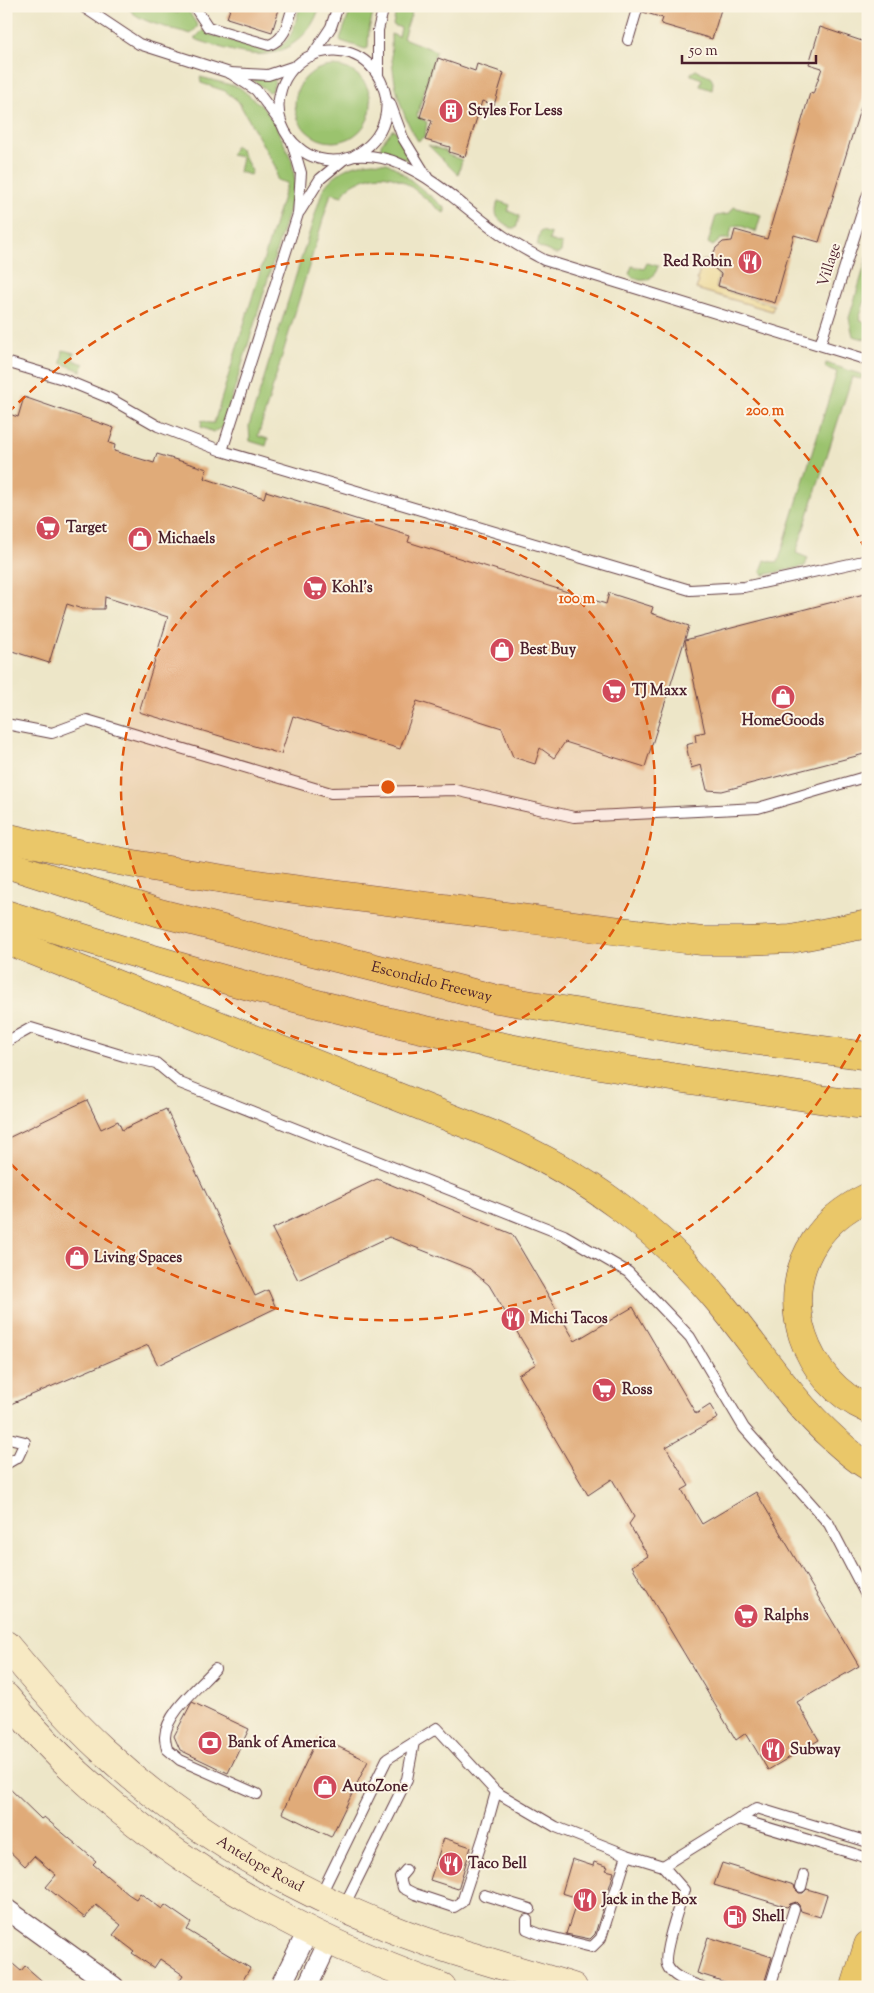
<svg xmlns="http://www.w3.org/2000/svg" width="874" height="1993" viewBox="0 0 874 1993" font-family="'Sorts Mill Goudy',serif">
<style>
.green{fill:#9bc36e;stroke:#72714c}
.sand{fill:#eeda9e;stroke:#9c7c64}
.building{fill:#e0ab79}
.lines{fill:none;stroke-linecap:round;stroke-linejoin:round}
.lane-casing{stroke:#623d43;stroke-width:12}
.street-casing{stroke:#623d43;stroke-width:22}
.secondary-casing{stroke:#623d43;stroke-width:29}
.primary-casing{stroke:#623d43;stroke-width:29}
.highway-casing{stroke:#623d43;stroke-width:29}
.lane{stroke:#fff;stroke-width:10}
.street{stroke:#fff;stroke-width:20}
.secondary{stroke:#f7e9c3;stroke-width:28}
.primary{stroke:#eac769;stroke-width:28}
.highway{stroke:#eac769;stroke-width:28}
.ring{fill:none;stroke:#e0560e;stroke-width:2.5;stroke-dasharray:9 6}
.labels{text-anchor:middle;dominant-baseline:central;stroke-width:4;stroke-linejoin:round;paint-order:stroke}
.poi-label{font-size:15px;font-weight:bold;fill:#4a1f2b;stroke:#fcf5e5;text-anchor:start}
.street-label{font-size:15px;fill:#4a1f2b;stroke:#fcf5e5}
.centre{fill:#e0560e;stroke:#fcf5e5;stroke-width:2.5}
.ring-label{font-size:15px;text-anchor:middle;font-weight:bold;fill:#e0560e;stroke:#fcf5e5;stroke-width:4;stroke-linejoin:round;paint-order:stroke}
</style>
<rect width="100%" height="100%" fill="#fcf5e5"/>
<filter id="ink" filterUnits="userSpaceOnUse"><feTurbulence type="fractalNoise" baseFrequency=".02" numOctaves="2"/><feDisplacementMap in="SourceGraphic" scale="10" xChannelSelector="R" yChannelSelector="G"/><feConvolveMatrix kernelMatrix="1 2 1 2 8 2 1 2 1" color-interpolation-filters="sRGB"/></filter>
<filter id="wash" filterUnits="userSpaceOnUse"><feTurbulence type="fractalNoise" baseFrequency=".0096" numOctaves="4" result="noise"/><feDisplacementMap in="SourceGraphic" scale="20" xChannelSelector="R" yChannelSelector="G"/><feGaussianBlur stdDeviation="1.12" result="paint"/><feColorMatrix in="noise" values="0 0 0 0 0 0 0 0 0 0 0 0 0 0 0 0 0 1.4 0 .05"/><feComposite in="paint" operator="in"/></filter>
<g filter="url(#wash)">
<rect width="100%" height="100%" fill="#ede6c8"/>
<!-- green -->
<g class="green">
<path d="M128,6H154L178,13L180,6H185L198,26L191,34C176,29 133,22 128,6Z"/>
<path d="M300,6H320C315,22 308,33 294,43C264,66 227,49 194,39L203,30L211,35L268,51C292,46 294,27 300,6Z"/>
<polygon points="352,6 375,6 369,29 368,48 365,49 341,41 340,39"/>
<path d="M397,6H414L403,38L436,51L417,116L427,122L425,136L418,141C397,108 391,73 391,34L399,37L401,28L393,25Z"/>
<circle cx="333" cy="104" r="38"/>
<polygon points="696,70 710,76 713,82 712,90 700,86 702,79 691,75 691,73"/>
<polygon points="200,77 239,87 264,108 276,126 292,161 295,181 293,196 224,424 222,428 213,432 201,427 202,420 209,423 214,423 287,183 277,180 276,168 238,101 225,91 201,83"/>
<polygon points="276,77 272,91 269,92 254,81 253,79"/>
<polygon points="392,130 395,130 411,157 410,159 407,160 381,149 381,144"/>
<polygon points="428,145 446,151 448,155 462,160 458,175"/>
<polygon points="235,146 240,149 252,171 250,175 239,172 242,157 231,155"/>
<path d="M373,162L387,163L396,168L445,208V211L444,213L441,211C415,191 393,163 359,181C351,185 346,188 342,196L331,193L258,436L268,439L266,446L250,441L249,426L323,189C336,171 351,164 373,162Z"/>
<path d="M498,201L510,205L508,211L520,216L516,228H511C498,219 493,218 498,201Z"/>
<polygon points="734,207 761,215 756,232 739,225 732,227 729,239 721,239 713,246 708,243 716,216 729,214"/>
<polygon points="542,231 551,234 549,240 562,244 561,252 558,254 555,254 537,246 540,232"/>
<polygon points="868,255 868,291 859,319 868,324 868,340 853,336 849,318"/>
<path d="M647,263L658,266C654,281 640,285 629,274L632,266L644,269Z"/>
<polygon points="63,350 74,353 73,360 84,364 81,371 61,363"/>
<polygon points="826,363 863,375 861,379 852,377 796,553 808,558 805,566 764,575 761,571 765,560 778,563 837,372 825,367"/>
</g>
<!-- sand -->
<polygon class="sand" points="703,260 708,260 710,267 719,274 716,288 774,305 772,311 696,289 699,281 697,280"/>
<g id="blocks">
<!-- building -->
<g class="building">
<polygon points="231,6 280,6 272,32 227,18"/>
<polygon points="645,6 722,6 712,39 661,24 663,18 643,12"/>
<polygon points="820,27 868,43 868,84 819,242 794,235 775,303 718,286 721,274 714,268 712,256 716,248 723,242 732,241 735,230 767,239 810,93 813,94 822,68 809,64"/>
<polygon points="438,58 475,71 477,64 504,73 494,105 482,101 465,157 449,152 450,147 425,140 432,121 420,117"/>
<polygon points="24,397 114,428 109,443 115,445 114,451 154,463 157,454 207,469 204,478 264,498 266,491 410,536 408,542 606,604 609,593 653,607 651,613 689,626 645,767 565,742 554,758 540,748 535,764 513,757 502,728 417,701 400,749 293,716 281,754 139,712 168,617 105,597 104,609 82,609 67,604 49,663 6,649 6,413 18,417"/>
<polygon points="868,593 868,753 722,791 707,790 701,765 691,768 686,745 696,742 695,734 705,732 685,640"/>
<polygon points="87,1100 101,1129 118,1121 122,1130 166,1109 255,1296 268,1290 276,1308 158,1365 148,1345 6,1406 6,1139"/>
<polygon points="377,1179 512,1234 575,1341 633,1307 696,1414 710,1405 718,1418 666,1447 689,1486 682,1490 702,1524 756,1492 859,1666 797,1702 819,1740 768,1770 746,1733 736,1740 632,1566 648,1556 629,1524 634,1517 612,1479 588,1495 518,1375 536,1364 489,1285 470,1269 389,1237 298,1280 272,1229"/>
<polygon points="192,1702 249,1729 228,1773 180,1750 174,1736"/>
<polygon points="318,1737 368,1761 331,1837 282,1813"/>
<polygon points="6,1785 41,1819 44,1817 96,1861 93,1864 128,1894 136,1899 140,1893 162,1909 165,1905 191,1923 187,1930 250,1968 239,1987 189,1987 179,1981 183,1975 160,1959 154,1968 132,1953 134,1951 113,1935 121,1925 96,1905 85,1918 46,1887 56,1875 34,1856 25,1866 6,1848"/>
<polygon points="444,1838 471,1847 458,1889 430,1880"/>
<polygon points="572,1859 593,1866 594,1862 608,1867 606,1870 614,1872 595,1934 590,1939 566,1934 578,1898 562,1893"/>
<polygon points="722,1863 794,1885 795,1889 799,1893 803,1893 807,1889 827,1895 820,1917 801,1911 799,1905 796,1902 790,1904 787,1907 714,1885"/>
<polygon points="708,1937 772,1957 763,1987 741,1987 697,1973"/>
<polygon points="6,1958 21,1971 25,1966 49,1987 6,1987"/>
</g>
</g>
</g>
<g filter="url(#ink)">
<use href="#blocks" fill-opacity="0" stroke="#623d43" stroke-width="1"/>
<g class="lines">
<defs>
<g id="lane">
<polyline points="82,6 139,44 230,73"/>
<path d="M194,6L208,27L269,45C286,39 288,22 293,6"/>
<polyline points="628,40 638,6"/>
<polyline points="312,56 331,27 338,6"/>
<polyline points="378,75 378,30 384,6"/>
<polyline points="390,103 403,138 427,177"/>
<polyline points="280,122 256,90 230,73 268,75 295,66"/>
<path d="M354,156C422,119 372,23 306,58C293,66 283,79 280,94C275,114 283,135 299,148C310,158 326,162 341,160C346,159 351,157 355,156C370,155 387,158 400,164C441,181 471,215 508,239C519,247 532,253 544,260L868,360"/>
<polyline points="300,211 320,179 343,160"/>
<polyline points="820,345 868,194"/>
<polyline points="6,362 63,379 109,398 158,426 222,451 690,590 744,587 868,560"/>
<polyline points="222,451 298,214 301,173 292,142"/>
<polyline points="6,724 52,733 87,720 331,793 455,790 574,817 758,808 868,776"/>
<polyline points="6,1042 31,1028 124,1056 156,1063 180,1083 564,1235 628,1272 690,1337 744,1428 829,1524 868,1599"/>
<polyline points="6,1440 9,1438 25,1442 18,1457 6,1464"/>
<path d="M215,1669C199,1687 166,1713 165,1737C165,1741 166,1745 167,1749L180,1760L257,1794"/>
<polyline points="739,1819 868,1858"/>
<polyline points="663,1866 757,1808 868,1842"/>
<polyline points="406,1870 400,1877 403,1888 415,1894 454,1907 462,1902 484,1835 496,1792"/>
<polyline points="801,1887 804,1875"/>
<polyline points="484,1895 530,1909"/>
<path d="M320,1896L387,1759L437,1728L496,1792L556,1827L627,1855L663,1866L684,1890C680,1904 662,1955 667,1965C672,1978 691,1983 702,1987"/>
<polyline points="344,1906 407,1779 414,1742"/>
<polyline points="527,1920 527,1929 542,1935 592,1947 601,1938 627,1855"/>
<polyline points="770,1987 794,1909"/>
</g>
<g id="street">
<polyline points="6,1909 114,1987"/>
<polyline points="280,1987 308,1931"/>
<polyline points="307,1987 329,1941"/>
</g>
<g id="secondary">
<path id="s1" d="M6,1645C37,1682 68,1719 103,1751C186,1828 285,1886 390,1928C450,1952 512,1968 573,1987"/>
<path d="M6,1697C118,1834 277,1928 442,1987"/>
</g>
<polyline id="primary" points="855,1987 868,1945"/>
<g id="highway">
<path d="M6,837C150,872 296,890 443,908C529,919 615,931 702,941H744L791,939L868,924"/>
<path id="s2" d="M6,864L160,913L497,999L713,1035L868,1056"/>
<path d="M6,914C109,946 213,978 318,1004C461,1041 606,1069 753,1089C791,1094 830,1102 868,1105"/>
<path d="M6,940L496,1136C586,1176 658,1227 721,1304C759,1350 790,1400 835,1440C845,1449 856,1459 868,1466"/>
<path d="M868,1197C847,1207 828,1221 815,1241C776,1300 804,1381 868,1409"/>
</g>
</defs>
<!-- lane casing -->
<use href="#lane" class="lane-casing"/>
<!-- street casing -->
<use href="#street" class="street-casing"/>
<!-- secondary casing -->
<use href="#secondary" class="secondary-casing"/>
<!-- primary casing -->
<use href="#primary" class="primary-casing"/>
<!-- highway casing -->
<use href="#highway" class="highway-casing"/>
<!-- lane -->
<use href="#lane" class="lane"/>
<!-- street -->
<use href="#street" class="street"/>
<!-- secondary -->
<use href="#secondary" class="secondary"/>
<!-- primary -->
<use href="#primary" class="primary"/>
<!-- highway -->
<use href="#highway" class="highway"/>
</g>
</g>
<!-- distance rings -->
<circle cx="388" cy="787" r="267" fill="#e0560e" fill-opacity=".12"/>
<g class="ring">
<circle cx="388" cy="787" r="267"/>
<path d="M867 1021A533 533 0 0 1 8 1161M8 413A533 533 0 0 1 867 553"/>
</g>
<!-- icons -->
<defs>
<symbol id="building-disc" viewBox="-11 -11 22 22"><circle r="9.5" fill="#d1495b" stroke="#fcf5e5"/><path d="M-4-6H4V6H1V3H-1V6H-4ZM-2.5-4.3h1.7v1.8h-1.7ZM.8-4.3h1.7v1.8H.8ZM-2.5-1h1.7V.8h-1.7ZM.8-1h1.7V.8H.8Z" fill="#fff"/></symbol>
<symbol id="restaurant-disc" viewBox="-11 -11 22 22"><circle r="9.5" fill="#d1495b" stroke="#fcf5e5"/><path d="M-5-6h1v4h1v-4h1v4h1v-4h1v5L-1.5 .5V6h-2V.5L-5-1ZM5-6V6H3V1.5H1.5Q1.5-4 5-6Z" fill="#fff"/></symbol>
<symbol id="supermarket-disc" viewBox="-11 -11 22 22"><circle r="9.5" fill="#d1495b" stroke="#fcf5e5"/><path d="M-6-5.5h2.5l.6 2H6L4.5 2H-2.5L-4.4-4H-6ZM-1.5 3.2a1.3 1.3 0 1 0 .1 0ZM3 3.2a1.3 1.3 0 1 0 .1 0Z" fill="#fff"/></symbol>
<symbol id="shop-disc" viewBox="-11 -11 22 22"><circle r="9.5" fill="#d1495b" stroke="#fcf5e5"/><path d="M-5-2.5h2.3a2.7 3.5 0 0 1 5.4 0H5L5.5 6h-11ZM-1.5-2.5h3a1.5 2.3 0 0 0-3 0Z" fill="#fff"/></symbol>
<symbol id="bank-disc" viewBox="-11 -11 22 22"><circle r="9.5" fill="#d1495b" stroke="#fcf5e5"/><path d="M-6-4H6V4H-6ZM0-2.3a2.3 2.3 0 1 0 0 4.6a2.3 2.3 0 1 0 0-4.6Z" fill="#fff"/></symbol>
<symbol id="fuel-disc" viewBox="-11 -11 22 22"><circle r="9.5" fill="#d1495b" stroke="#fcf5e5"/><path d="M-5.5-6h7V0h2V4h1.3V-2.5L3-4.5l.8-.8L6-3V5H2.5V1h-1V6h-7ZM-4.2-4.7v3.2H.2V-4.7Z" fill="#fff"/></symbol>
</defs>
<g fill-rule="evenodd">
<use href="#building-disc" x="437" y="97" width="28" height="28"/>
<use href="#restaurant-disc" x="736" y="248" width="28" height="28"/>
<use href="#supermarket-disc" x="34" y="514" width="28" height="28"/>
<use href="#shop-disc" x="126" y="525" width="28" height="28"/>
<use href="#supermarket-disc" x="301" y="574" width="28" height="28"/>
<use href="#shop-disc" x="488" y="636" width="28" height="28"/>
<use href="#supermarket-disc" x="600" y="677" width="28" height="28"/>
<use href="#shop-disc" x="769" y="683" width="28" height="28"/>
<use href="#shop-disc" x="63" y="1244" width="28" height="28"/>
<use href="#restaurant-disc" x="499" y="1305" width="28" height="28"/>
<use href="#supermarket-disc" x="590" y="1376" width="28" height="28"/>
<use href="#supermarket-disc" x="732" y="1602" width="28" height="28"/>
<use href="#bank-disc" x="196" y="1729" width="28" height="28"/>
<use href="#restaurant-disc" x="759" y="1736" width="28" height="28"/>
<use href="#shop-disc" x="311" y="1773" width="28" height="28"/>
<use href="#restaurant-disc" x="437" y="1850" width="28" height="28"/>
<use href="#restaurant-disc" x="571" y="1886" width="28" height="28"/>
<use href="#fuel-disc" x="721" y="1903" width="28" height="28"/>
</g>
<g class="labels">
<!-- poi labels -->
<g class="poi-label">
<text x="468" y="111">Styles For Less</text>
<text x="732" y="262" text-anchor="end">Red Robin</text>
<text x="66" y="528">Target</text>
<text x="158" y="539">Michaels</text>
<text x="332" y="588">Kohl's</text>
<text x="520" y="650">Best Buy</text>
<text x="632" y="691">TJ Maxx</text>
<text x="783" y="721" text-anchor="middle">HomeGoods</text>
<text x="94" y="1258">Living Spaces</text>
<text x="530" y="1319">Michi Tacos</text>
<text x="622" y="1390">Ross</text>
<text x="764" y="1616">Ralphs</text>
<text x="228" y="1743">Bank of America</text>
<text x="790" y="1750">Subway</text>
<text x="342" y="1787">AutoZone</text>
<text x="468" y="1864">Taco Bell</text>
<text x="602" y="1900">Jack in the Box</text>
<text x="752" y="1917">Shell</text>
</g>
<!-- street labels -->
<g class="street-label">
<text transform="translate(830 265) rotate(-72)">Village</text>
<text stroke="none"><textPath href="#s2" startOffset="442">Escondido Freeway</textPath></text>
<text stroke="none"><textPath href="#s1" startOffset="338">Antelope Road</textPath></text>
</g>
</g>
<circle cx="388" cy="787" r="8" class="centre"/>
<g class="ring-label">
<text x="765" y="415">200 m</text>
<text x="577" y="603">100 m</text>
</g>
<!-- margin -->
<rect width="874" height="1993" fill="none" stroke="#fcf5e5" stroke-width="25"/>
<!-- scale -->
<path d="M682 55v8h134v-8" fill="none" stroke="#4a1f2b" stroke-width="2.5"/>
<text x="689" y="55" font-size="15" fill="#4a1f2b" stroke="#fcf5e5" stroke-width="4" paint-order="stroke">50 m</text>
</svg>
